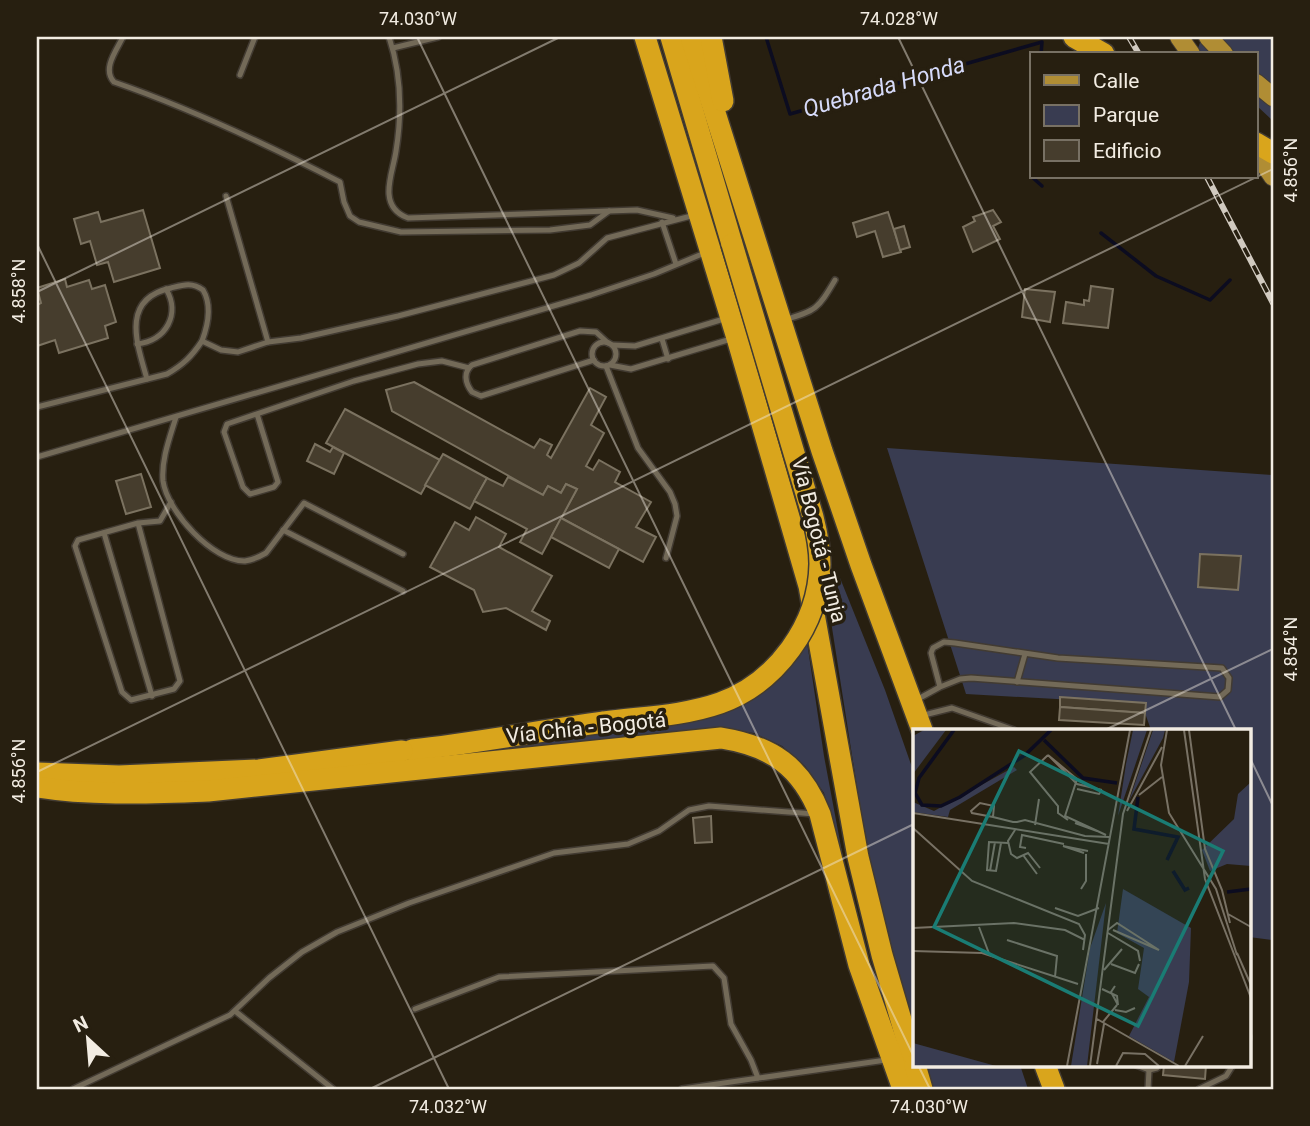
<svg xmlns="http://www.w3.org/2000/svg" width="1310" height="1126" viewBox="0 0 1310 1126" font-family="Roboto,sans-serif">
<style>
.green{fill:#393c51}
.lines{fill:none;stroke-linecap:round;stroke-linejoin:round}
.stream{stroke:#0c0c20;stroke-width:3.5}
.building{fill:#463d2d;stroke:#7b7260;stroke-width:2}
.lane-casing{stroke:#423b32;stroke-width:8}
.primary-casing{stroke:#423b32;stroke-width:20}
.highway-casing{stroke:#423b32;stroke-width:24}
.lane{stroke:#736a58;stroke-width:5}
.primary{stroke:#b08d34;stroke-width:18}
.highway{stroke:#d9a51c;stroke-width:21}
.rail-casing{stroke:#d1cac0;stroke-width:6}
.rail{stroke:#271f10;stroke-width:3.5;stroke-dasharray:10;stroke-linecap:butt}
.highway-bridge-casing{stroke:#423b32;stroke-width:24;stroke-linecap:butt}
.highway-bridge{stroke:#d9a51c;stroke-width:21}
.ticks{fill:none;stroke:#f2ece2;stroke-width:2;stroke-opacity:0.45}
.labels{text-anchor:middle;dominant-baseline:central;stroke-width:7;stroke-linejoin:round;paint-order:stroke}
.street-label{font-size:21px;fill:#f2ece2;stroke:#271f10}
.water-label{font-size:23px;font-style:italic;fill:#d6daf9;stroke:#271f10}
.inset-river{fill:none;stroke:#0c0c20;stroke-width:3.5}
.inset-road{fill:none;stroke:#787164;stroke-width:2}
.view{fill:#1a7c74;fill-opacity:0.15;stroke:#1a7c74;stroke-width:3.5}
.inset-edge{fill:none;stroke:#f2ece2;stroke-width:3.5}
.neatline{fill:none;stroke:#f2ece2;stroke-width:2.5}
.ticks-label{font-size:18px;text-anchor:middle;fill:#f2ece2}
</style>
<rect width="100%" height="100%" fill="#271f10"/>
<!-- green -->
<g class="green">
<polygon points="1202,37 1273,37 1273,121 1256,105 1256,54 1200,54 1197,51"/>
<polygon points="887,448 1273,475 1273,940 1249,937 1249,730 1151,730 1145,713 1146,704 966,694"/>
<polygon points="836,568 885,690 914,773 914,1026 894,957 865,838 830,615 835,590"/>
<polygon points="807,642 824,756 847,879 824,793 805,766 782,746 754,733 722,729 643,735 316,770 701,714"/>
<polygon points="926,1065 1020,1065 1028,1089 933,1089"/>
</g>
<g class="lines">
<!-- stream -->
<g class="stream">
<polyline points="766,37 790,114 1042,42 1041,54"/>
<polyline points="1032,177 1042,186"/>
<polyline points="1101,233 1156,276 1210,300 1230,280"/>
</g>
</g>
<!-- building -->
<g class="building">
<polygon points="143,210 160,268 114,282 108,262 97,265 90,241 81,244 74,219 98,212 101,222"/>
<polygon points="993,210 1001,222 993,226 1000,239 973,252 963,227 975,221 973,217"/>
<polygon points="888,212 901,252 883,257 875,231 857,237 853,223"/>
<polygon points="904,226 910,247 900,250 894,229"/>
<polygon points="65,279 67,287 89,280 92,289 105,285 116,322 105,326 108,338 59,353 55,340 37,346 37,305 41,303 37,288"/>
<polygon points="1091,286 1113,289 1108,328 1063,323 1066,302 1084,305 1084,300 1089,301"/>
<polygon points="1025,289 1055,292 1050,322 1022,317"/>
<polygon points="414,382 534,448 540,439 552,445 547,455 551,458 590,388 606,397 591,425 604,433 586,466 593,470 599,460 620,472 615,482 651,502 636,527 656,537 643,562 561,518 577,489 566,484 561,493 548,486 543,495 392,411 386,390"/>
<polygon points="345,409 440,460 421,494 326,443"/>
<polygon points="315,444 330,452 333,447 344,453 334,474 307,461"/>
<polygon points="443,454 487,478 470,509 425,485"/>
<polygon points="141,474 151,507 126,514 116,481"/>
<polygon points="508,477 543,495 548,486 561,493 566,484 577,489 542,554 520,542 527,529 474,501 487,478 503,486"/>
<polygon points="476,517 506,534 499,547 552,576 532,611 550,621 546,630 506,608 483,612 474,590 430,567 455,522 469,530"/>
<polygon points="561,518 619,549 609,568 551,537"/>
<polygon points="1200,554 1241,556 1238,590 1198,587"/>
<polygon points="1060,697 1146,703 1145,713 1060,707"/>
<polygon points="1060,707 1145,713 1144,725 1059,720"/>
<polygon points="711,816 712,842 695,843 693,818"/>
<polygon points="1164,1065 1206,1065 1205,1079 1163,1075"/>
</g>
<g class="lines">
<defs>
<g id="lane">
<path d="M123,37C116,51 102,69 114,82C192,109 266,144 340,182L344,202L350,216L359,222L401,232L550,230L590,225L609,211"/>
<path d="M389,37C401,73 402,114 396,151C394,165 388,180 389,194C390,207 397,214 408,218L637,210L673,218"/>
<polyline points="393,48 438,37"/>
<polyline points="240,75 255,37"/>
<polyline points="226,196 268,342"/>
<polyline points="662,222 676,264"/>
<path d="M784,320C816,311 818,309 835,280"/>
<polyline points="662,339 668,359"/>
<circle cx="604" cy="354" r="12"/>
<path d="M137,344C166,341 181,314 166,289"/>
<polyline points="612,345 635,346 727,318"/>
<path d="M594,360L481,396L472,392C465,383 463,372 472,365L580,331L596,332L608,343"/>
<polyline points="610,365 631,369 731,339"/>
<polyline points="606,366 638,448 670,492 675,504 677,516 666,558"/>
<path d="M147,379C137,344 120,299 171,288C183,285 192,282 203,290C212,305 208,325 202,341"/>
<path d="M37,407L167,374C183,365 192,356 202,341L221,350L238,352L268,342L301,338L398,316L554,275L579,263L607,238L695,215"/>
<polyline points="257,414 278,482 274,487 250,494 243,487 224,432 227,424 354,381 418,364 442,361 469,368"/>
<path d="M176,417C170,437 161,460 163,481C167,511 213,562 245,561C253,560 259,557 266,553L304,503L403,554"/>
<polyline points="37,457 591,295 654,274 707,252"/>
<polyline points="138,523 180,681 174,689 131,700 122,692 75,546 78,540 138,523 160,521 171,502"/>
<polyline points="283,530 403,591"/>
<polyline points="104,533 152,696"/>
<polyline points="1017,682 1025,654"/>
<polyline points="918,699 940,687 931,653 933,648 944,642 955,643 1058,658 1222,668 1229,678 1228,690 1220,697 971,678 960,679 940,687"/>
<polyline points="924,715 952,708 1014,730"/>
<polyline points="415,1009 499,977 713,966 724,978 731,1024 751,1060 758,1078"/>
<polyline points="235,1011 333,1089"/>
<polyline points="1249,1038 1249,1037"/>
<polyline points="1136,1065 1149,1070 1157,1068 1157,1065"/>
<polyline points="73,1089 230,1015 269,978 302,952 337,932 409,903 554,853 628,844 659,831 689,810 709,806 815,814"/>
<polyline points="682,1089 886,1060"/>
<polyline points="1148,1089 1149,1070"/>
<polyline points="1199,1089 1226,1076 1233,1065"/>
</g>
<g id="primary">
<polyline points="1179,37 1191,54"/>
<polyline points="1208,37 1224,54"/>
<polyline points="1256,83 1273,97"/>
<polyline points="1256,152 1273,177"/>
</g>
<g id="highway">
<polyline points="645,37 737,338 809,586 858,857 882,955 914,1064"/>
<polyline points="671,37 732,244"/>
<polyline points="691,37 822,451 861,565 922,730"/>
<polyline points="711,37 723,101"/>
<polyline points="1074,37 1104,54"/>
<polyline points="1256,143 1273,153"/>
<path d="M412,750C476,743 539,731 604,722"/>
<polyline points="37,773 119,776 259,770 402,751"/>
<path d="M37,787C93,796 151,793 208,791L721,738C771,746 801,766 820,814L859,965L903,1089"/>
<polyline points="915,1065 922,1089"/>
<polyline points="1045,1065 1054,1089"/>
</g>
</defs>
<!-- lane casing -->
<use href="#lane" class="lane-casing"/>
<!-- primary casing -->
<use href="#primary" class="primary-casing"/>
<!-- highway casing -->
<use href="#highway" class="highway-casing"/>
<!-- lane -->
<use href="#lane" class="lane"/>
<!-- primary -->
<use href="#primary" class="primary"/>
<!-- highway -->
<use href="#highway" class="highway"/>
<defs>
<g id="rail">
<polyline points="1129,37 1139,54"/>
<polyline points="1207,177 1273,303"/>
</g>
</defs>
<!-- rail casing -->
<use href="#rail" class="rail-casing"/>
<!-- rail -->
<use href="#rail" class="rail"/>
<defs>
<path id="highway-bridge" d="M604,722C641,717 683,716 720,703C776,683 819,625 820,564C820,548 817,533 813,517L732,244"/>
</defs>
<!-- highway-bridge casing -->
<use href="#highway-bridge" class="highway-bridge-casing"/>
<!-- highway-bridge -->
<use href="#highway-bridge" class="highway-bridge"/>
</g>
<!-- ticks -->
<path class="ticks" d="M417,37L914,1057M898,37L1236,730M37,244L449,1089M37,292L560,37M1105,730L1273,649M1249,756L1273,806M37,772L1273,169M918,1065L930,1089M370,1089L914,824"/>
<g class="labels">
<!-- street labels -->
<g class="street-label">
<text transform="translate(819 540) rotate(76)">Vía Bogotá - Tunja</text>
<text transform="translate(586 728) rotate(-6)">Vía Chía - Bogotá</text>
</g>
<!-- water labels -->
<g class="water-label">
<text transform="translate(884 87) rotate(-16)">Quebrada Honda</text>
</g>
</g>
<!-- overview -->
<g transform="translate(913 729)">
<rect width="338" height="338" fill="#271f10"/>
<path d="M11,1H33L0,45V7ZM220,1H234L205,87L213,35ZM240,1H252L250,9L216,72ZM101,38L104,41L37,81L35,88L0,83V73L21,82ZM338,53V137L314,135L297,142L289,121L321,90L325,65ZM210,160L278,199L276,253L261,333L216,307L236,268L225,260L231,219L204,204ZM193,174L174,337H158L177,219ZM0,314L83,337H0Z" fill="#393c51"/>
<path class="inset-river" d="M41,1L6,49L2,64L9,76L28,77L47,68L112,26L138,1M131,11L170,49L204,54M225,68L221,100L265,108L254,131M260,142L272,161L276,159M314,163L338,160"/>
<path class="inset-road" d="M254,1L248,36L256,84L303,160L324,226M271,1L292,150L338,269M276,1L292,120L309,161L317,194M135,26L164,50L152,87L193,106M135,26L117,43L145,77V84L155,91M135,26L164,55L189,61M164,60L186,65L189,61M226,66L249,48M214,82L249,18M0,84L196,115M80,88L81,77L67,74L58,82L59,84L80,88L100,93H104L112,91L172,107L196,108M162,94L184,102M122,96L126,70M0,99L59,152L166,195L172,206L170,221M102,101L95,112L98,125L104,129L115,124L127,139M88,114L83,142L74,141L76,113L95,114M113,119L107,118L109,106L151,115M171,124L150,117L175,122M110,126L124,145M77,142L82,113M168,160L173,152V125M142,179L165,187L186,179M315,185L338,198M66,198L77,227M0,199L101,194L152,201L172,211M195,201L204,194L246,221L200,201M195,204L225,222L227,232M94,211L144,227L142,248M0,222L69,224L165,255M324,224L338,256M198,235L222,244L226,235M191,241L209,220M202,257L198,263L205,276M189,260L204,267L205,276M202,281L213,283L222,279M184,290L266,337M190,293L204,276M184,335L191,295M154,337L217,1M177,337L210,85L238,1M203,337L210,324L232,325L246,337M272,337L290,307"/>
<path class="view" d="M106,22L310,122L225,297L21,198Z"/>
<rect width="338" height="338" class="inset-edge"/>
</g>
<!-- border -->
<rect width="1310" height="1126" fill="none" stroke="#271f10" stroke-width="77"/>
<!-- legend -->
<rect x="1030" y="52" width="228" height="126" fill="#271f10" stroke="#787164" stroke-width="2"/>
<rect x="1044" y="75" width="35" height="10" fill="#b08d34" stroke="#787164" stroke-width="2"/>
<text x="1093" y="88" font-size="21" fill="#f2ece2">Calle</text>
<rect x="1044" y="105" width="35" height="21" fill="#393c51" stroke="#787164" stroke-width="2"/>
<text x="1093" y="122" font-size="21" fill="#f2ece2">Parque</text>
<rect x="1044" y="140" width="35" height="21" fill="#463d2d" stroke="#787164" stroke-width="2"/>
<text x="1093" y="158" font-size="21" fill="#f2ece2">Edificio</text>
<!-- north arrow -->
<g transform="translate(88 1039) rotate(334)" stroke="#271f10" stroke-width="5" paint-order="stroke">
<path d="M0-5L12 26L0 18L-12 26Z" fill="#f2ece2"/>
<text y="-10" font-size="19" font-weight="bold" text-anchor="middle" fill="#f2ece2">N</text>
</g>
<rect x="38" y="38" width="1234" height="1050" class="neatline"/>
<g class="ticks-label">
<text x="418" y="25">74.030°W</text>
<text x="899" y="25">74.028°W</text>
<text transform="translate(1291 170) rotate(-90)" y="6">4.856°N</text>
<text transform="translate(19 291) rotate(-90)" y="6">4.858°N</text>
<text transform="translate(1291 649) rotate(-90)" y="6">4.854°N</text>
<text transform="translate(19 771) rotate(-90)" y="6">4.856°N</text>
<text x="448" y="1113">74.032°W</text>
<text x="929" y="1113">74.030°W</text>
</g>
</svg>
